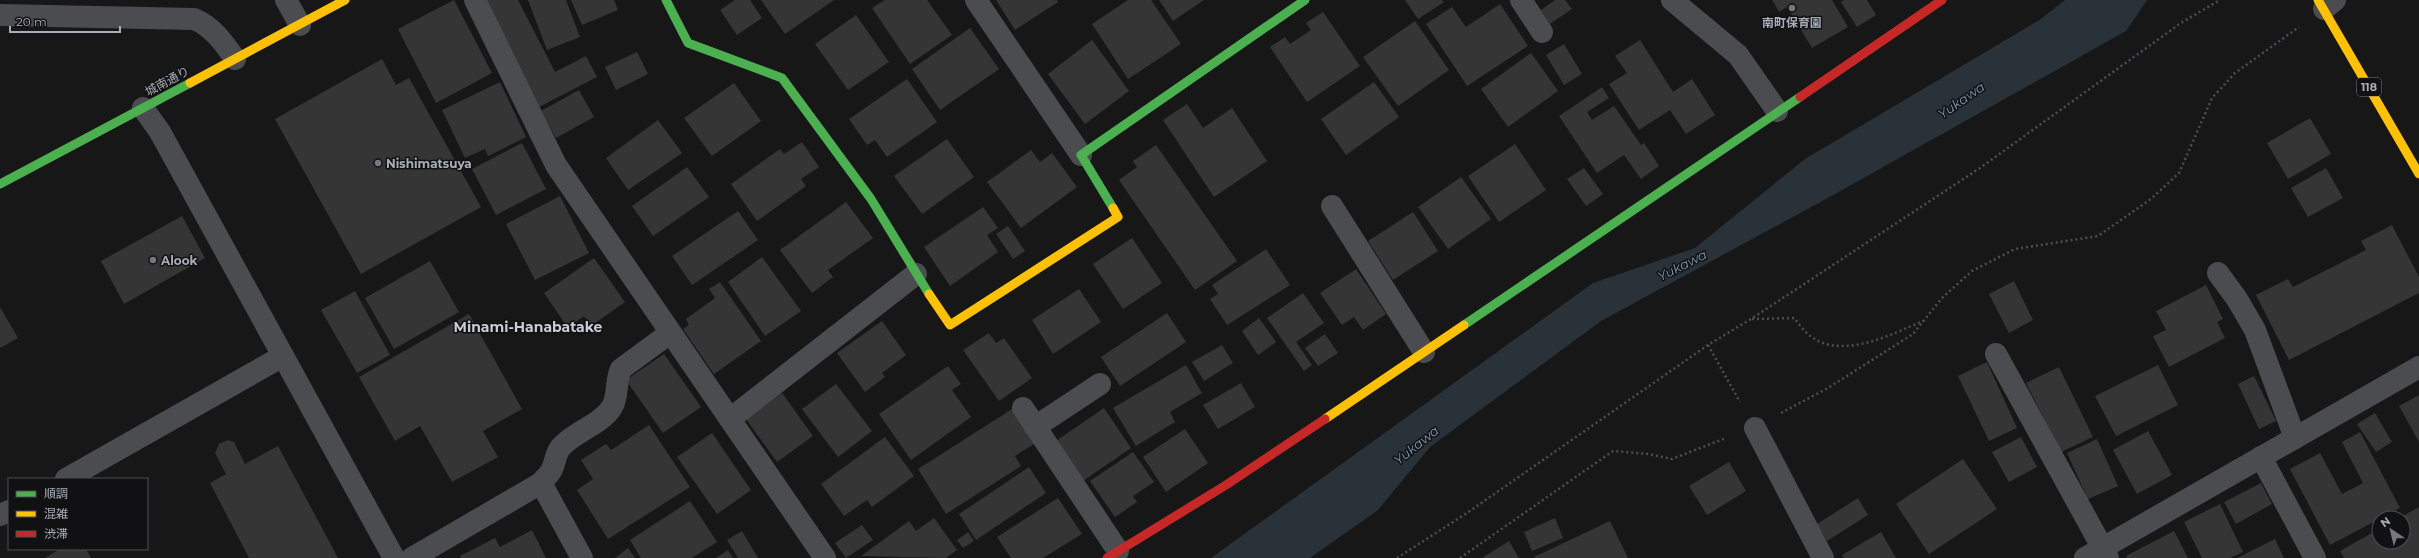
<svg xmlns="http://www.w3.org/2000/svg" width="2419" height="558" viewBox="0 0 2419 558" font-family="Montserrat,'Noto Sans JP',sans-serif">
<style>
.water{fill:#2a3239}
.building{fill:#353536}
.lines{fill:none;stroke-linecap:round;stroke-linejoin:round}
.path{stroke:#4d4e52;stroke-width:2.5;stroke-dasharray:2 3;stroke-linecap:butt}
.street{stroke:#4b4c50;stroke-width:22}
.fast{stroke:#4caf50;stroke-width:9}
.slow{stroke:#ffc107;stroke-width:9}
.jam{stroke:#c62828;stroke-width:9}
.poi-dot{fill:#757880;stroke:#111113;stroke-width:1.5}
.labels{text-anchor:middle;dominant-baseline:central;stroke-width:3;stroke-linejoin:round;paint-order:stroke}
.shield{fill:#111113;stroke:#7b7e86;stroke-width:1}
.shield-label{font-size:11px;font-weight:bold;fill:#a8adb8}
.poi-label{font-size:12px;font-weight:bold;fill:#a8adb8;stroke:#111113;text-anchor:start}
.street-label{font-size:12px;fill:#a8adb8;stroke:#111113}
.water-label{font-size:13px;font-style:italic;fill:#7f9bb3;stroke:#111113}
.quarter-label{font-size:14px;font-weight:bold;fill:#c9ccd4;stroke:#111113}
</style>
<rect width="100%" height="100%" fill="#171717"/>
<!-- water -->
<polygon class="water" points="2065,0 2147,0 2126,31 1826,199 1601,321 1430,447 1378,510 1310,558 1211,558 1593,283 1695,248 1805,159 2041,19"/>
<!-- building -->
<g class="building">
<polygon points="454,0 492,73 436,103 398,29"/>
<polygon points="484,0 518,0 555,72 586,56 597,77 539,107"/>
<polygon points="528,0 566,0 580,37 547,50"/>
<polygon points="571,0 614,0 618,10 582,25"/>
<polygon points="735,0 750,0 762,18 737,35 720,10"/>
<polygon points="761,0 834,0 785,34"/>
<polygon points="885,0 927,0 952,35 910,64 872,8"/>
<polygon points="996,0 1057,0 1058,2 1015,30"/>
<polygon points="1128,0 1151,0 1181,44 1128,79 1092,24"/>
<polygon points="1159,0 1204,0 1173,21"/>
<polygon points="1405,0 1442,0 1444,2 1418,19"/>
<polygon points="1555,0 1565,0 1572,9 1550,24 1541,10"/>
<polygon points="1772,0 1832,0 1848,27 1812,48 1787,7 1779,12"/>
<polygon points="1844,0 1867,0 1876,15 1857,27 1841,2"/>
<polygon points="1500,4 1528,46 1467,86 1426,24 1452,7 1466,27"/>
<polygon points="1323,12 1360,66 1307,102 1270,47 1285,37 1290,44 1311,30 1306,23"/>
<polygon points="856,15 889,62 848,90 815,44"/>
<polygon points="1415,21 1449,70 1398,106 1363,57"/>
<polygon points="970,28 999,69 940,110 912,69"/>
<polygon points="1092,40 1129,91 1085,124 1048,74"/>
<polygon points="1640,40 1673,92 1692,79 1715,115 1686,134 1670,110 1639,130 1609,84 1627,73 1615,56"/>
<polygon points="1564,44 1582,74 1564,85 1546,55"/>
<polygon points="637,52 648,74 616,90 605,67"/>
<polygon points="1531,53 1558,91 1508,127 1481,89"/>
<polygon points="382,59 396,85 409,78 481,207 361,274 275,119"/>
<polygon points="907,79 937,122 887,157 875,140 867,145 849,119"/>
<polygon points="500,82 526,137 488,156 485,149 465,158 442,110"/>
<polygon points="1374,82 1399,117 1346,155 1321,119"/>
<polygon points="734,83 761,121 712,156 684,118"/>
<polygon points="1602,87 1609,98 1587,112 1592,120 1614,106 1641,145 1644,143 1659,166 1641,179 1624,155 1597,173 1559,116"/>
<polygon points="579,90 594,117 556,138 541,111"/>
<polygon points="1187,104 1203,128 1232,108 1267,161 1214,197 1163,120"/>
<polygon points="2310,118 2331,154 2288,179 2267,143"/>
<polygon points="658,120 682,153 628,190 606,158"/>
<polygon points="947,139 974,177 922,214 894,176"/>
<polygon points="802,142 819,167 801,179 806,186 757,221 731,184 780,149 784,154"/>
<polygon points="522,143 546,189 496,215 472,169"/>
<polygon points="1515,144 1546,190 1499,222 1468,176"/>
<polygon points="1156,145 1237,261 1195,290 1119,180 1137,167 1133,161"/>
<polygon points="1031,150 1040,162 1052,153 1077,187 1021,228 987,182"/>
<polygon points="687,167 709,197 653,236 632,206"/>
<polygon points="1584,168 1603,194 1586,206 1567,179"/>
<polygon points="2326,168 2343,198 2308,217 2291,188"/>
<polygon points="1461,177 1491,219 1448,249 1418,207"/>
<polygon points="560,196 589,253 535,280 506,224"/>
<polygon points="846,202 873,238 828,270 833,277 812,293 780,250"/>
<polygon points="983,207 998,228 987,235 998,252 950,286 924,247"/>
<polygon points="738,211 758,240 692,285 672,256"/>
<polygon points="1413,212 1438,251 1393,280 1368,241"/>
<polygon points="182,216 205,258 124,304 101,261"/>
<polygon points="2392,225 2419,277 2419,293 2289,360 2256,295 2288,279 2293,287 2366,250 2361,241"/>
<polygon points="1008,226 1025,251 1013,259 996,234"/>
<polygon points="1132,238 1162,283 1123,309 1093,264"/>
<polygon points="1266,249 1290,285 1227,325 1210,299 1218,294 1212,285"/>
<polygon points="762,257 801,311 765,336 728,282"/>
<polygon points="594,258 625,302 591,326 584,316 568,328 544,293"/>
<polygon points="430,261 459,312 394,349 365,298"/>
<polygon points="1356,269 1386,314 1363,330 1354,317 1342,325 1320,293"/>
<polygon points="2014,281 2033,320 2009,333 1989,294"/>
<polygon points="720,282 761,341 714,374 683,329 689,325 686,319 715,298 709,289"/>
<polygon points="2206,285 2223,319 2217,322 2225,338 2169,367 2153,336 2166,330 2156,311"/>
<polygon points="1079,289 1101,322 1053,354 1032,320"/>
<polygon points="355,291 390,355 357,373 321,310"/>
<polygon points="1303,293 1324,323 1296,342 1312,365 1304,371 1267,318"/>
<polygon points="0,307 18,338 0,348"/>
<polygon points="1167,313 1186,342 1120,386 1101,357"/>
<polygon points="469,314 522,409 483,431 498,457 452,482 420,426 395,441 359,377"/>
<polygon points="1259,318 1276,342 1258,355 1242,331"/>
<polygon points="882,321 906,355 882,373 885,377 865,392 837,353"/>
<polygon points="989,333 996,343 1004,338 1032,378 999,401 963,350"/>
<polygon points="1325,334 1338,353 1318,366 1305,348"/>
<polygon points="1222,345 1233,363 1204,381 1192,362"/>
<polygon points="664,354 701,407 663,433 626,380"/>
<polygon points="1987,362 2017,428 1989,441 1958,376"/>
<polygon points="1186,365 1202,393 1170,412 1175,422 1136,446 1113,408"/>
<polygon points="2158,365 2178,405 2116,436 2095,396"/>
<polygon points="948,366 961,384 952,390 971,417 911,460 879,414"/>
<polygon points="2059,367 2093,437 2061,452 2026,383"/>
<polygon points="2254,376 2276,421 2259,429 2238,384"/>
<polygon points="1241,383 1255,407 1218,429 1203,405"/>
<polygon points="836,384 872,431 838,457 802,409"/>
<polygon points="782,393 813,436 777,462 746,419"/>
<polygon points="2419,395 2419,442 2399,406"/>
<polygon points="1104,408 1131,448 1083,481 1056,441"/>
<polygon points="1012,409 1034,444 1015,456 1021,466 946,514 918,469"/>
<polygon points="2375,413 2392,442 2376,452 2357,424"/>
<polygon points="649,425 690,487 608,539 577,490 593,479 581,460 606,444 611,450"/>
<polygon points="1185,429 1208,463 1166,492 1143,457"/>
<polygon points="2148,431 2172,475 2137,494 2113,450"/>
<polygon points="2360,432 2400,508 2330,545 2290,469 2320,453 2342,494 2363,483 2342,442"/>
<polygon points="712,433 751,490 717,514 677,457"/>
<polygon points="885,437 914,476 872,507 867,500 844,516 821,484"/>
<polygon points="2021,437 2037,467 2009,482 1992,452"/>
<polygon points="2097,439 2118,486 2088,499 2067,453"/>
<polygon points="228,440 234,442 245,464 278,446 338,558 249,558 210,483 226,474 215,453 219,444"/>
<polygon points="1133,452 1154,482 1133,496 1137,502 1115,517 1090,481"/>
<polygon points="1963,459 1997,509 1929,554 1896,504"/>
<polygon points="1729,462 1746,491 1707,515 1689,486"/>
<polygon points="1029,467 1046,493 976,540 959,514"/>
<polygon points="2261,483 2272,504 2236,524 2224,502"/>
<polygon points="1058,498 1082,534 1043,558 1011,558 997,537"/>
<polygon points="1858,498 1868,515 1827,541 1817,524"/>
<polygon points="690,501 717,542 692,558 641,558 630,540"/>
<polygon points="2220,504 2243,552 2230,558 2202,558 2184,522"/>
<polygon points="2419,507 2419,558 2344,558 2340,551 2379,529 2379,542 2403,542 2403,518 2399,518"/>
<polygon points="934,518 957,550 946,558 861,556 909,521 916,531"/>
<polygon points="1555,518 1563,538 1532,551 1524,532"/>
<polygon points="1610,521 1628,558 1535,558 1534,557"/>
<polygon points="862,525 873,540 846,558 835,543"/>
<polygon points="532,530 546,558 461,558 460,556 495,538 500,547"/>
<polygon points="742,531 758,558 738,558 727,540"/>
<polygon points="2174,531 2188,558 2127,558 2126,556"/>
<polygon points="968,532 974,541 963,548 957,540"/>
<polygon points="1881,532 1896,558 1844,558 1842,555"/>
<polygon points="2275,539 2284,558 2237,558"/>
<polygon points="1509,541 1519,558 1482,558"/>
<polygon points="628,548 635,558 615,558"/>
<polygon points="60,549 86,549 91,558 45,558"/>
<polygon points="728,550 733,558 716,558"/>
</g>
<g class="lines">
<!-- path -->
<g class="path">
<path d="M1752,319L1794,318C1799,324 1806,334 1813,338C1845,359 1892,334 1923,321"/>
<polyline points="1708,345 1740,402"/>
<polyline points="1781,413 1828,388 1913,334 1942,298 1972,271 2015,249 2098,236 2151,199 2179,173 2212,98 2235,73 2299,27"/>
<polyline points="1397,558 1467,513 1708,345 1751,319 1980,168 2181,23 2220,0"/>
<polyline points="1460,558 1613,451 1648,454 1672,459 1726,438"/>
</g>
<!-- street -->
<g class="street">
<polyline points="286,0 300,25"/>
<polyline points="475,0 556,165 825,558"/>
<polyline points="976,0 1081,155"/>
<polyline points="1521,0 1542,32"/>
<polyline points="1672,0 1738,55 1777,111"/>
<polyline points="2324,9 2335,0"/>
<path d="M0,15L194,19C212,26 224,43 235,59"/>
<polyline points="143,108 160,132 394,558"/>
<polyline points="1332,206 1424,352"/>
<polyline points="2218,273 2237,299 2255,330 2295,438"/>
<polyline points="1996,354 2108,558"/>
<polyline points="1023,408 1118,551"/>
<polyline points="730,419 916,274"/>
<polyline points="1035,427 1100,384"/>
<polyline points="1755,428 1823,558"/>
<polyline points="2261,457 2315,558"/>
<polyline points="66,479 283,356"/>
<polyline points="541,483 582,558"/>
<polyline points="0,515 9,511"/>
<path d="M412,558L541,483C544,479 550,474 552,469C556,461 555,454 561,447C575,431 601,425 612,407C619,395 615,381 621,369L670,333"/>
<polyline points="2085,558 2419,367"/>
</g>
<!-- fast -->
<g class="fast">
<polyline points="666,0 688,43 782,78 871,199 929,294"/>
<polyline points="0,184 190,83"/>
<polyline points="1113,208 1081,155 1305,0"/>
<polyline points="1464,325 1800,97"/>
</g>
<!-- slow -->
<g class="slow">
<polyline points="2318,0 2419,174"/>
<polyline points="190,83 345,0"/>
<polyline points="929,294 950,325 1118,217 1113,208"/>
<polyline points="1325,419 1464,325"/>
</g>
<!-- jam -->
<g class="jam">
<polyline points="1800,97 1942,0"/>
<polyline points="1107,558 1226,485 1325,419"/>
</g>
</g>
<!-- markers -->
<g class="poi-dot">
<circle cx="1792" cy="8" r="4"/>
<circle cx="378" cy="163" r="4"/>
<circle cx="153" cy="260" r="4"/>
</g>
<g class="labels">
<!-- shield labels -->
<rect class="shield" x="2357" y="78" width="24" height="18" rx="3"/>
<g class="shield-label">
<text x="2369" y="87">118</text>
</g>
<!-- poi labels -->
<g class="poi-label">
<text x="1792" y="22" text-anchor="middle">南町保育園</text>
<text x="386" y="163">Nishimatsuya</text>
<text x="161" y="260">Alook</text>
</g>
<!-- street labels -->
<g class="street-label">
<text transform="translate(167 81) rotate(-28)">城南通り</text>
</g>
<!-- water labels -->
<g class="water-label">
<text transform="translate(1961 100) rotate(-35)">Yukawa</text>
<text transform="translate(1682 265) rotate(-27)">Yukawa</text>
<text transform="translate(1416 445) rotate(-39)">Yukawa</text>
</g>
<!-- quarter labels -->
<g class="quarter-label">
<text x="528" y="327">Minami-Hanabatake</text>
</g>
</g>
<!-- legend -->
<rect x="8" y="478" width="140" height="72" fill="#111113" stroke="#4d4f55"/>
<rect x="16" y="491" width="20" height="6" fill="#4caf50" stroke="#4d4f55"/>
<text x="44" y="498" font-size="12" fill="#a8adb8">順調</text>
<rect x="16" y="511" width="20" height="6" fill="#ffc107" stroke="#4d4f55"/>
<text x="44" y="518" font-size="12" fill="#a8adb8">混雑</text>
<rect x="16" y="531" width="20" height="6" fill="#c62828" stroke="#4d4f55"/>
<text x="44" y="538" font-size="12" fill="#a8adb8">渋滞</text>
<!-- north arrow -->
<g transform="translate(2391 530) rotate(325)"><circle r="19" fill="#111113" stroke="#4d4f55"/>
<path d="M0-3L7 15L0 10L-7 15Z" fill="#757880"/>
<text y="-6" font-size="11" font-weight="bold" text-anchor="middle" fill="#a8adb8">N</text>
</g>
<!-- scale -->
<path d="M10 26v6h110v-6" fill="none" stroke="#a8adb8" stroke-width="2"/>
<text x="16" y="26" font-size="12" fill="#a8adb8" stroke="#111113" stroke-width="3" paint-order="stroke">20 m</text>
</svg>
